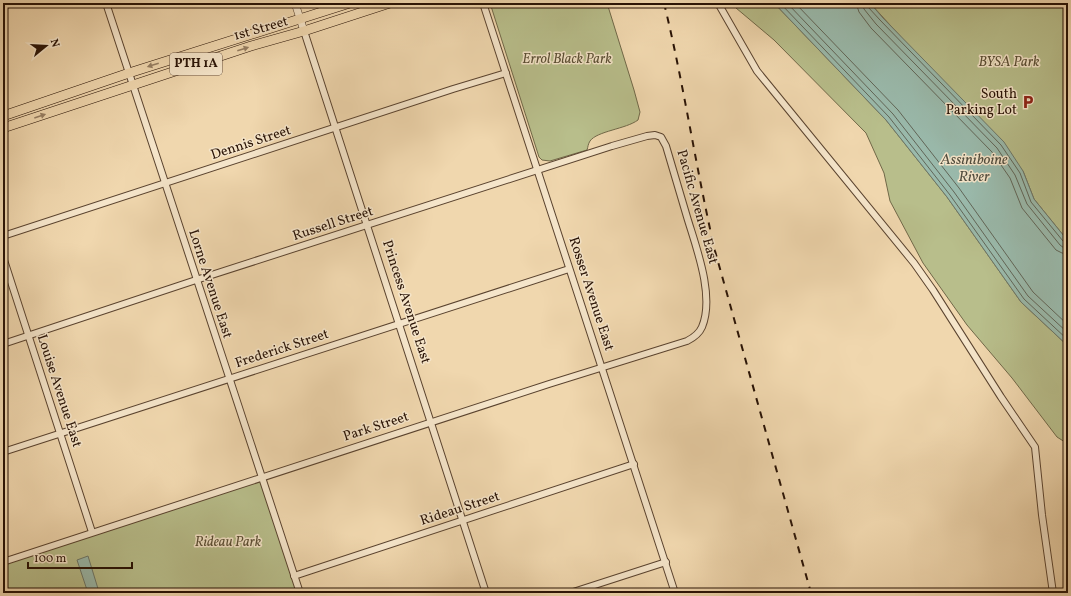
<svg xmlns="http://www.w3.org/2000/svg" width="1071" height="596" viewBox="0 0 1071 596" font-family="Vollkorn,serif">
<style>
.green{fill:#b8be8b;stroke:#706848}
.water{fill:#9abaac;stroke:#6c7769}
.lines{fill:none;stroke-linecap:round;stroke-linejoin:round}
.shore{stroke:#616658;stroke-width:1}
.minor-casing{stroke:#5a432f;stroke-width:8}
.tertiary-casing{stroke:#5a432f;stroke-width:8}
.primary-casing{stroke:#281205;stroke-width:10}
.minor{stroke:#f5e5ca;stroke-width:6}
.tertiary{stroke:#f5e5ca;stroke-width:7}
.primary{stroke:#f0d7ae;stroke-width:9}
.rail{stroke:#281205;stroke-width:2;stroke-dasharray:7 7;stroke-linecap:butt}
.oneway{fill:#967e62}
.labels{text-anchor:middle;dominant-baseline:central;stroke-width:3;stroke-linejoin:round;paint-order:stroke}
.shield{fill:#f5e5ca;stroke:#665140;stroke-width:1}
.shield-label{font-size:13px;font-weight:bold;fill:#281205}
.street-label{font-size:14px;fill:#281205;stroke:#f5e5ca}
.park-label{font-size:14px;font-style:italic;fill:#5a4e34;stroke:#f5e5ca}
.poi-label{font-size:14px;fill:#281205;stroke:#f5e5ca;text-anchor:end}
.water-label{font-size:15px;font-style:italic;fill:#504d3f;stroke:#f5e5ca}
</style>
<rect width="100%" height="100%" fill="#f0d7ae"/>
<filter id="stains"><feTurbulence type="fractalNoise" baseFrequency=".005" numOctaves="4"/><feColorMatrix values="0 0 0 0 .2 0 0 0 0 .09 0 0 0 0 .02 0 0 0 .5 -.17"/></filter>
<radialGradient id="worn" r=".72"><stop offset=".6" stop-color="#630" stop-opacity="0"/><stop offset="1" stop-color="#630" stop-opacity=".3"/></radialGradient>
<!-- green -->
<g class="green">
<path d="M490,3H607L634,90L640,112L638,120C626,129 597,131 590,141C588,144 588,147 587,150L550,161L542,160L539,157Z"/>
<polygon points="733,3 774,3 886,120 947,197 1021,302 1068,346 1068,444 1057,437 1012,378 967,325 923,263 890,201 884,173 866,133 774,40 736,8"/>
<polygon points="870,3 1068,3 1068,241 1034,199 1023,171"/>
<polygon points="262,478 300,593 3,593 3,562"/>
</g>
<!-- water -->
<g class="water">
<polygon points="774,3 870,3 883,18 1004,142 1023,171 1034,199 1068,241 1068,346 1021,302 947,197 886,120"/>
<polygon points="88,556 99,592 88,593 77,560"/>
</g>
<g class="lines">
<!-- shore -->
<g class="shore">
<polyline points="780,3 889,117 950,195 1024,299 1068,340"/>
<polyline points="787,3 893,114 954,192 1028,296 1068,333"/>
<polyline points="795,3 898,110 959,188 1033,292 1068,325"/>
<polyline points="856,3 859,12 871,28 992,152 1010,178 1022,208 1056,250 1062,253 1068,254"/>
<polyline points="862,3 864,9 876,24 997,148 1015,175 1027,204 1060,245 1064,248 1068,248"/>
<polyline points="867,3 868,7 880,20 1001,145 1020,173 1031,202 1063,241 1068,243"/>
</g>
<defs>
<g id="minor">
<polyline points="106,3 300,593"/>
<polyline points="483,3 675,593"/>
<polyline points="718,3 757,71 914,263 933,290 1001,397 1035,447 1042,515 1053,593"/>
<polyline points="3,6 12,3"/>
<polyline points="304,31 486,593"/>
<polyline points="3,236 453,89 506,73"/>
<polyline points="3,257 92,532"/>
<path d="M3,344L196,280L612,146L647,136L655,135L661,137L666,146C673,170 680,193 687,217C696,247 715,296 702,327C699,334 693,338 687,341L549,384L3,562"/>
<polyline points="3,452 569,269"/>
<polyline points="294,576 634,464"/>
<polyline points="570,593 666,562"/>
</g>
<polyline id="tertiary" points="295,3 304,31"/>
<g id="primary">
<polyline points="3,116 129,73 350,3"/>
<polyline points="3,128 251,46 304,31 390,3"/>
</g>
</defs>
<!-- minor casing -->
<use href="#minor" class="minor-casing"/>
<!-- tertiary casing -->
<use href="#tertiary" class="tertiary-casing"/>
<!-- primary casing -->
<use href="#primary" class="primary-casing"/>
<!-- minor -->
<use href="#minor" class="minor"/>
<!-- tertiary -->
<use href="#tertiary" class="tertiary"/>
<!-- primary -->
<use href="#primary" class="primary"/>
<!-- rail -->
<path class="rail" d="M664,3C684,85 696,169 715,251L811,593"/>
</g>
<!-- one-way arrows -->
<defs><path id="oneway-solid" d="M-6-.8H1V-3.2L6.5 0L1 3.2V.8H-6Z"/></defs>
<g class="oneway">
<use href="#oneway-solid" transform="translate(243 49) rotate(-18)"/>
<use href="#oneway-solid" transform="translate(153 65) rotate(163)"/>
<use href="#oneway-solid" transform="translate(40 116) rotate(-19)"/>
</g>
<!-- icons -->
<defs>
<symbol id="parking-bare" viewBox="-9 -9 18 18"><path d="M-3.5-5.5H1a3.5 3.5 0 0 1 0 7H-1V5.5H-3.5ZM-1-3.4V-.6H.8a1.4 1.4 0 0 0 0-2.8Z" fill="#8f2418" stroke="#f5e5ca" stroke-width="2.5" paint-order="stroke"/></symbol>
</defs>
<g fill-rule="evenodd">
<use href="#parking-bare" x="1018" y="92" width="20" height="20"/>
</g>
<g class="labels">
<!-- shield labels -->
<rect class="shield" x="170" y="53" width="52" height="22" rx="3"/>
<g class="shield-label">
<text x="196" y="64">PTH 1A</text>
</g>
<!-- street labels -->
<g class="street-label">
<text transform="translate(261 29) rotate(-16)">1st Street</text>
<text transform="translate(251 143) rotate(-18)">Dennis Street</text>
<text transform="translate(697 207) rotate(74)">Pacific Avenue East</text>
<text transform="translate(333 224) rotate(-18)">Russell Street</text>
<text transform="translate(210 284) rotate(72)">Lorne Avenue East</text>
<text transform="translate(591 294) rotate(72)">Rosser Avenue East</text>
<text transform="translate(406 302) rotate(72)">Princess Avenue East</text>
<text transform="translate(282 349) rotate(-18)">Frederick Street</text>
<text transform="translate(59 391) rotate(72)">Louise Avenue East</text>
<text transform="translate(376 427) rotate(-18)">Park Street</text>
<text transform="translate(460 509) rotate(-18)">Rideau Street</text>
</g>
<!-- park labels -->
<g class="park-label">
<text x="567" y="59">Errol Black Park</text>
<text x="1009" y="62">BYSA Park</text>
<text x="228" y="542">Rideau Park</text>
</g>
<!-- poi labels -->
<g class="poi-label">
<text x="1017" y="94">South<tspan x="1017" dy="16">Parking Lot</tspan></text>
</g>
<!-- water labels -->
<g class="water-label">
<text x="974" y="160">Assiniboine<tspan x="974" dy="17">River</tspan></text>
</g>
</g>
<!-- margin -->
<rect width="1071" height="596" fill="none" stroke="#f0d7ae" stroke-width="16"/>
<rect x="4" y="4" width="1063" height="588" fill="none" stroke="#281205" stroke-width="2"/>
<rect x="8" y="8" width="1055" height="580" fill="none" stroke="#281205"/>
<!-- north arrow -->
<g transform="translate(46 46) rotate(72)" stroke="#f5e5ca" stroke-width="3" paint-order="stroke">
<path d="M0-3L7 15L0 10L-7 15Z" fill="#281205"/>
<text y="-6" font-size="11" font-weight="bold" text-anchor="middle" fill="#281205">N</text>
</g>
<!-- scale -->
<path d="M28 562v6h104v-6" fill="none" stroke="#281205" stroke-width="2"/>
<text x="34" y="562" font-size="12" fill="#281205" stroke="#f5e5ca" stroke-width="3" paint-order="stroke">100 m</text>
<rect width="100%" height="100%" filter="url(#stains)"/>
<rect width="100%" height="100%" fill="url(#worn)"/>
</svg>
